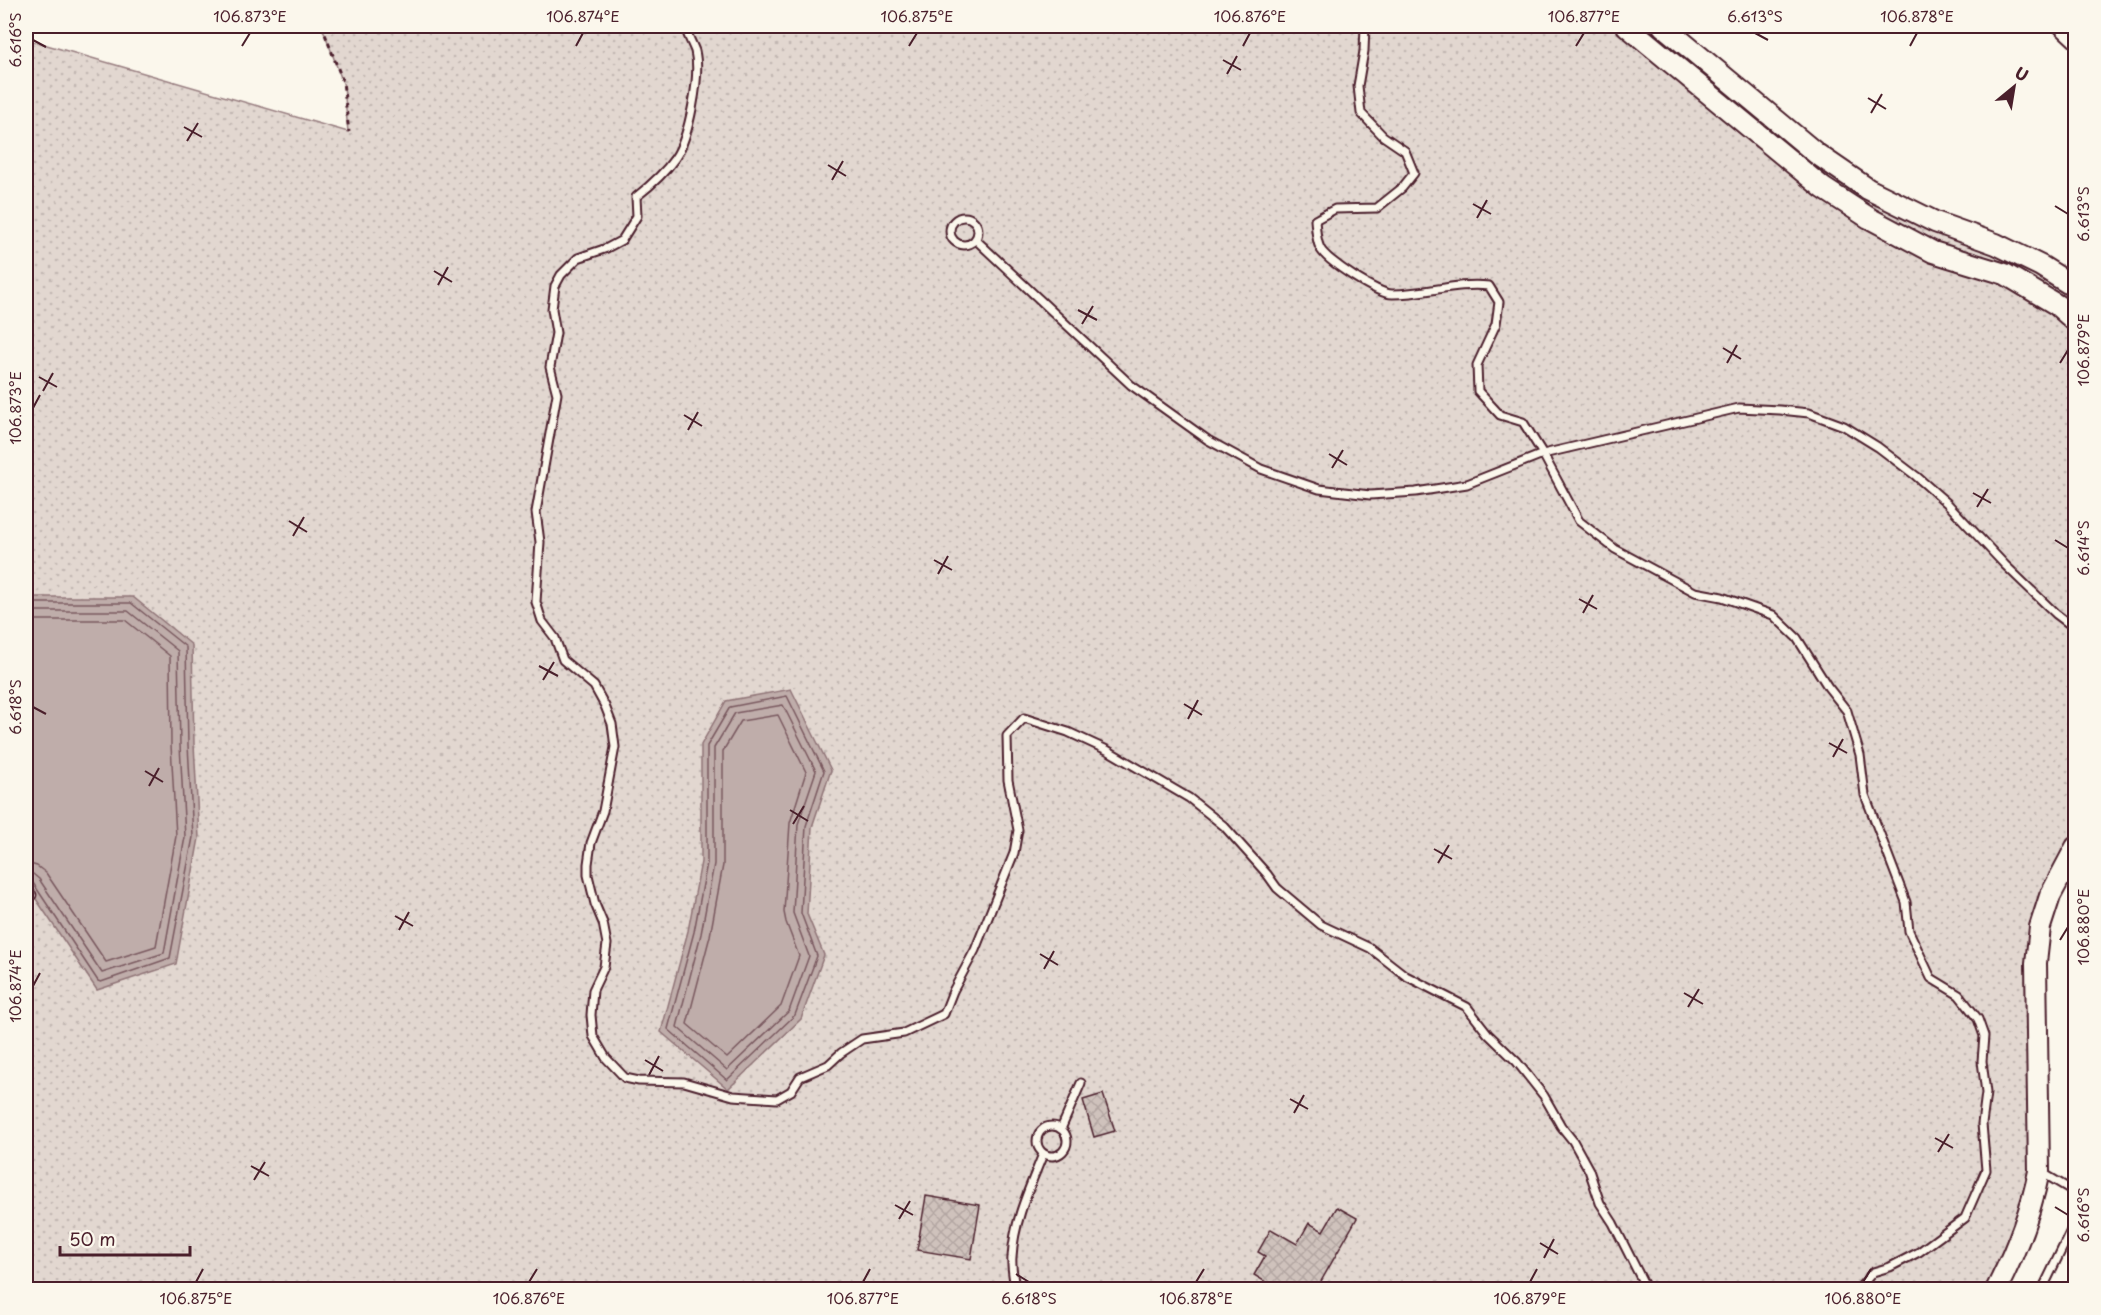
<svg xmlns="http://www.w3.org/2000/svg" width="2101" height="1315" viewBox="0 0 2101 1315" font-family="'Playpen Sans',sans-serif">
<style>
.grass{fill:url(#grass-dots);stroke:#967b7e;stroke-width:1.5}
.water{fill:#bfadaa;stroke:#907477;stroke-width:1.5}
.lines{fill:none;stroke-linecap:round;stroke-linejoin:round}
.shore{stroke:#79585e;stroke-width:1.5}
.building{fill:url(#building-cross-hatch);stroke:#4a1f2b;stroke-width:1.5}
.lane-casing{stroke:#4a1f2b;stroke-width:11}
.street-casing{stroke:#4a1f2b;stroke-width:18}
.secondary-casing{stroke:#4a1f2b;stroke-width:24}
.path{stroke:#4a1f2b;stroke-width:3;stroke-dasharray:4.5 4.5;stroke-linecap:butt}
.lane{stroke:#fbf7ec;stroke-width:7}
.street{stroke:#fbf7ec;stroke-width:14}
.secondary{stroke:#fbf7ec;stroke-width:20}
.ticks{fill:none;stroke:#4a1f2b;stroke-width:2}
.neatline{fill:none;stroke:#4a1f2b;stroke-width:2}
.ticks-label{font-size:15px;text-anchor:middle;fill:#4a1f2b}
</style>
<defs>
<pattern id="grass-dots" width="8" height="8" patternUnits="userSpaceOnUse" patternTransform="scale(1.5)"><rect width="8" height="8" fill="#e2d7d0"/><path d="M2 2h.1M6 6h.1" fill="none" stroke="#c3b8b3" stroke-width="1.8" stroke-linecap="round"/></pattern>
<pattern id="building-cross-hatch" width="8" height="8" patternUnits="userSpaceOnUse" patternTransform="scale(1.5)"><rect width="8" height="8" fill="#cfc2bc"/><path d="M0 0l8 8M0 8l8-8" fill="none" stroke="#b3a6a2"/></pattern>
</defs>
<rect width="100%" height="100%" fill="#fbf7ec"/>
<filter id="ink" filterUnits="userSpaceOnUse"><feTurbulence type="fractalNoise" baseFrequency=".0167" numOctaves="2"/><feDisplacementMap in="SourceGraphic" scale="12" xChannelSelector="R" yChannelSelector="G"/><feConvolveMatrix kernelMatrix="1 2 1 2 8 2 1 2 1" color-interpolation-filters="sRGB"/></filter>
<g filter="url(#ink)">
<!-- grass -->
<polygon class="grass" points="322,26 1663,26 1817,154 2075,288 2075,847 2040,927 2039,1171 1996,1289 26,1289 26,39 348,132 344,86"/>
<!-- water -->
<g class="water">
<polygon points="26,597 133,597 192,645 194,744 199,838 176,964 97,990 26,884"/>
<polygon points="791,689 831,770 812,827 807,914 824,955 801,1019 728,1089 661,1032 688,931 701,862 701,745 726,701"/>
</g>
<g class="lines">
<!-- shore -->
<g class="shore">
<polyline points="26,603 131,603 186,647 188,745 193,837 170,958 101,982 98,981 33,883 26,880"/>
<polyline points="26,611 128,611 178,651 180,745 185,837 164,953 102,973 39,879 33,874 26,873"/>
<polyline points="26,620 125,620 170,656 171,745 176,836 156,946 106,962 46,873 37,866 26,863"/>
<polygon points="787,696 824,771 806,826 801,913 817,956 795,1015 727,1080 668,1029 694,932 707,863 707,746 730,707"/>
<polygon points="783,705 816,771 798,824 793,913 809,956 789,1011 727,1070 677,1027 701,934 714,864 714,748 735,713"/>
<polygon points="778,715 806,772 790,823 784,912 786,922 799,956 781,1006 727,1058 687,1024 710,936 723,865 723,751 741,721"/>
</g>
</g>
<!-- building -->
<g class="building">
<polygon points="1103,1094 1115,1131 1094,1137 1083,1100"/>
<polygon points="926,1196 980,1205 971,1259 917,1250"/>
<polygon points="1337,1207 1357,1218 1316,1290 1279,1290 1254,1275 1265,1256 1258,1252 1271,1229 1297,1244 1309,1223 1323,1231"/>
</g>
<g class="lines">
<defs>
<g id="lane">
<path d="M685,26C687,35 692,43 695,51C701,76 689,138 675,158C664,174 650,186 636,197L637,216L622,240L607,248L578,258L561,275L555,286L552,309L556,333L550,367L557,394L536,512L540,542L536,602L542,621L555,638L563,660L594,686L605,706L612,724L615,747L603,811L591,843L588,864V875L595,904L603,923L607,944L604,967L593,990L591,1015L593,1036L606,1058L625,1078L639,1081L684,1082L733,1096L777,1099L791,1091L800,1077L828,1065L841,1053L862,1039L904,1033L944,1014L953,991L975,950L1014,853L1018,830L1008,780L1007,736L1024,718L1068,732L1107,750L1189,798L1224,826L1267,874L1277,888L1321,925L1370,948L1406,976L1467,1007L1488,1034L1517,1062L1544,1096L1561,1126L1573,1141L1589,1170L1600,1203L1613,1223L1647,1290"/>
<path d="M1365,26L1364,51L1358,86L1361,113L1383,136L1405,151L1414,173L1402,188L1377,208L1335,209L1315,220C1316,229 1316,240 1320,248C1326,261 1379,295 1393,294C1426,294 1457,282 1489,286L1499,302L1496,324L1477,365L1478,391L1500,415L1523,422L1543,454L1579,521L1615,549L1695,592L1722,597L1773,615L1797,638L1828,687L1847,711L1860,755L1865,795L1906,902L1909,931L1931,978L1959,995L1978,1019L1984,1036L1982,1061L1986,1093L1982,1124L1986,1170L1965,1218L1919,1252L1890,1267L1873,1272L1862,1285L1863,1290"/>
<circle cx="964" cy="231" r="14"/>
<polyline points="976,240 1131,385 1208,440 1261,469 1319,489 1370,495 1416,492 1467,484 1543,454 1739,408 1780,410 1809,413 1844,426 1878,447 1916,476 1947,503 2005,565 2056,614 2076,629"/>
<polyline points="26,897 32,895"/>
<circle cx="1052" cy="1141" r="15"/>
<polyline points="1061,1129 1081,1083"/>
<polyline points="2041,1172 2073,1191 2076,1197"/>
<path d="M1015,1290C1014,1279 1011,1267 1012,1257C1014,1220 1030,1187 1043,1154"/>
<polyline points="2042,1290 2076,1220"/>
</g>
<polyline id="street" points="2060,26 2076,41"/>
<g id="secondary">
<polyline points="1627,26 1823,188 1869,218 1933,252 2005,274 2057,305 2076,322"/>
<polyline points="1663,26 1817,154 1868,189 1935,222 1996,244 2041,266 2076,288"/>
<path d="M1996,1290C2016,1251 2031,1213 2039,1171L2036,963L2040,927L2050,896L2076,847"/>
</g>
</defs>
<!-- lane casing -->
<use href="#lane" class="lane-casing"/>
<!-- street casing -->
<use href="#street" class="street-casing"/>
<!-- secondary casing -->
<use href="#secondary" class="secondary-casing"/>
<!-- path -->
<polyline class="path" points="322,26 343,82 349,132"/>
<!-- lane -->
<use href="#lane" class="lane"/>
<!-- street -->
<use href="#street" class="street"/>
<!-- secondary -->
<use href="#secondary" class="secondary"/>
</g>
</g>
<!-- ticks -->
<path class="ticks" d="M1755,33L1768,40M33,40L46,47M242,46L250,33M576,46L583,33M909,46L917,33M1243,46L1250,33M1576,46L1584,33M1910,46L1917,33M1223,60L1241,70M1227,74L1237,56M1868,98L1886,109M1871,113L1882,94M184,127L202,137M187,141L198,123M828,165L846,176M832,180L843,161M1473,204L1491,214M2055,206L2068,214M1477,218L1487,200M434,271L452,282M438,285L448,267M1078,310L1097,320M1082,324L1093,306M1723,348L1741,359M1727,363L1737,345M2060,363L2068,350M39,377L57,387M43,391L53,373M33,408L40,395M684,415L702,426M688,430L698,412M1329,454L1347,465M1332,468L1343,450M1973,493L1991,503M1977,507L1988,489M289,521L307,532M293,536L304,517M2055,540L2068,548M934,560L952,570M938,574L948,556M1579,599L1597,609M1583,613L1593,595M539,666L558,676M543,680L554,662M1184,704L1202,715M33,707L46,714M1188,719L1198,700M1829,743L1847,753M1833,757L1843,739M145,771L163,782M149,786L159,768M790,810L808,821M793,824L804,806M1434,849L1452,859M1438,863L1449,845M395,916L413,926M399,930L409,912M2060,940L2068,927M1040,954L1058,965M1044,969L1054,951M33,986L40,973M1684,993L1703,1004M1688,1007L1699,989M645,1060L663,1071M649,1075L659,1056M1290,1099L1308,1109M1294,1113L1304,1095M1935,1138L1953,1148M1938,1152L1949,1134M251,1166L269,1176M254,1180L265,1162M895,1205L913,1215M2055,1207L2068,1215M899,1219L910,1201M1540,1243L1558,1254M1544,1258L1554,1239M1016,1274L1029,1282M196,1282L203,1269M529,1282L537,1269M863,1282L870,1269M1196,1282L1204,1269M1530,1282L1537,1269M1863,1282L1871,1269"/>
<!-- margin -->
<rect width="2101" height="1315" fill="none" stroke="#fbf7ec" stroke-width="66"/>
<!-- north arrow -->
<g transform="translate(2014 87) rotate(30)" stroke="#fbf7ec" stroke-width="4.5" paint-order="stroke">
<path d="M0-4.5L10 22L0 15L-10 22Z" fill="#4a1f2b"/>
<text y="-9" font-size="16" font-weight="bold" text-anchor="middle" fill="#4a1f2b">U</text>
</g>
<!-- scale -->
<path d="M60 1246v9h130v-9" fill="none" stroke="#4a1f2b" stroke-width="3"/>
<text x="69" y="1246" font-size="18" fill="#4a1f2b" stroke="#fbf7ec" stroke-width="4.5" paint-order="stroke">50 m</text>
<rect x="33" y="33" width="2035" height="1249" class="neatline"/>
<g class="ticks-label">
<text x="250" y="22">106.873°E</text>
<text x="583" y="22">106.874°E</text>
<text x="917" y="22">106.875°E</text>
<text x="1250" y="22">106.876°E</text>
<text x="1584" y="22">106.877°E</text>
<text x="1755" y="22">6.613°S</text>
<text x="1917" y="22">106.878°E</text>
<text transform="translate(16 40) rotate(-90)" y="5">6.616°S</text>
<text transform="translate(2084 214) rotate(-90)" y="5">6.613°S</text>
<text transform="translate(2084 350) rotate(-90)" y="5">106.879°E</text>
<text transform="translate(16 408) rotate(-90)" y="5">106.873°E</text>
<text transform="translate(2084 548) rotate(-90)" y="5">6.614°S</text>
<text transform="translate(16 707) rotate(-90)" y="5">6.618°S</text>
<text transform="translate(2084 927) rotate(-90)" y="5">106.880°E</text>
<text transform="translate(16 986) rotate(-90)" y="5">106.874°E</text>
<text transform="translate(2084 1215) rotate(-90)" y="5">6.616°S</text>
<text x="196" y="1304">106.875°E</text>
<text x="529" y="1304">106.876°E</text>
<text x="863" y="1304">106.877°E</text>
<text x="1029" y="1304">6.618°S</text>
<text x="1196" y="1304">106.878°E</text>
<text x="1530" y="1304">106.879°E</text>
<text x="1863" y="1304">106.880°E</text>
</g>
</svg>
